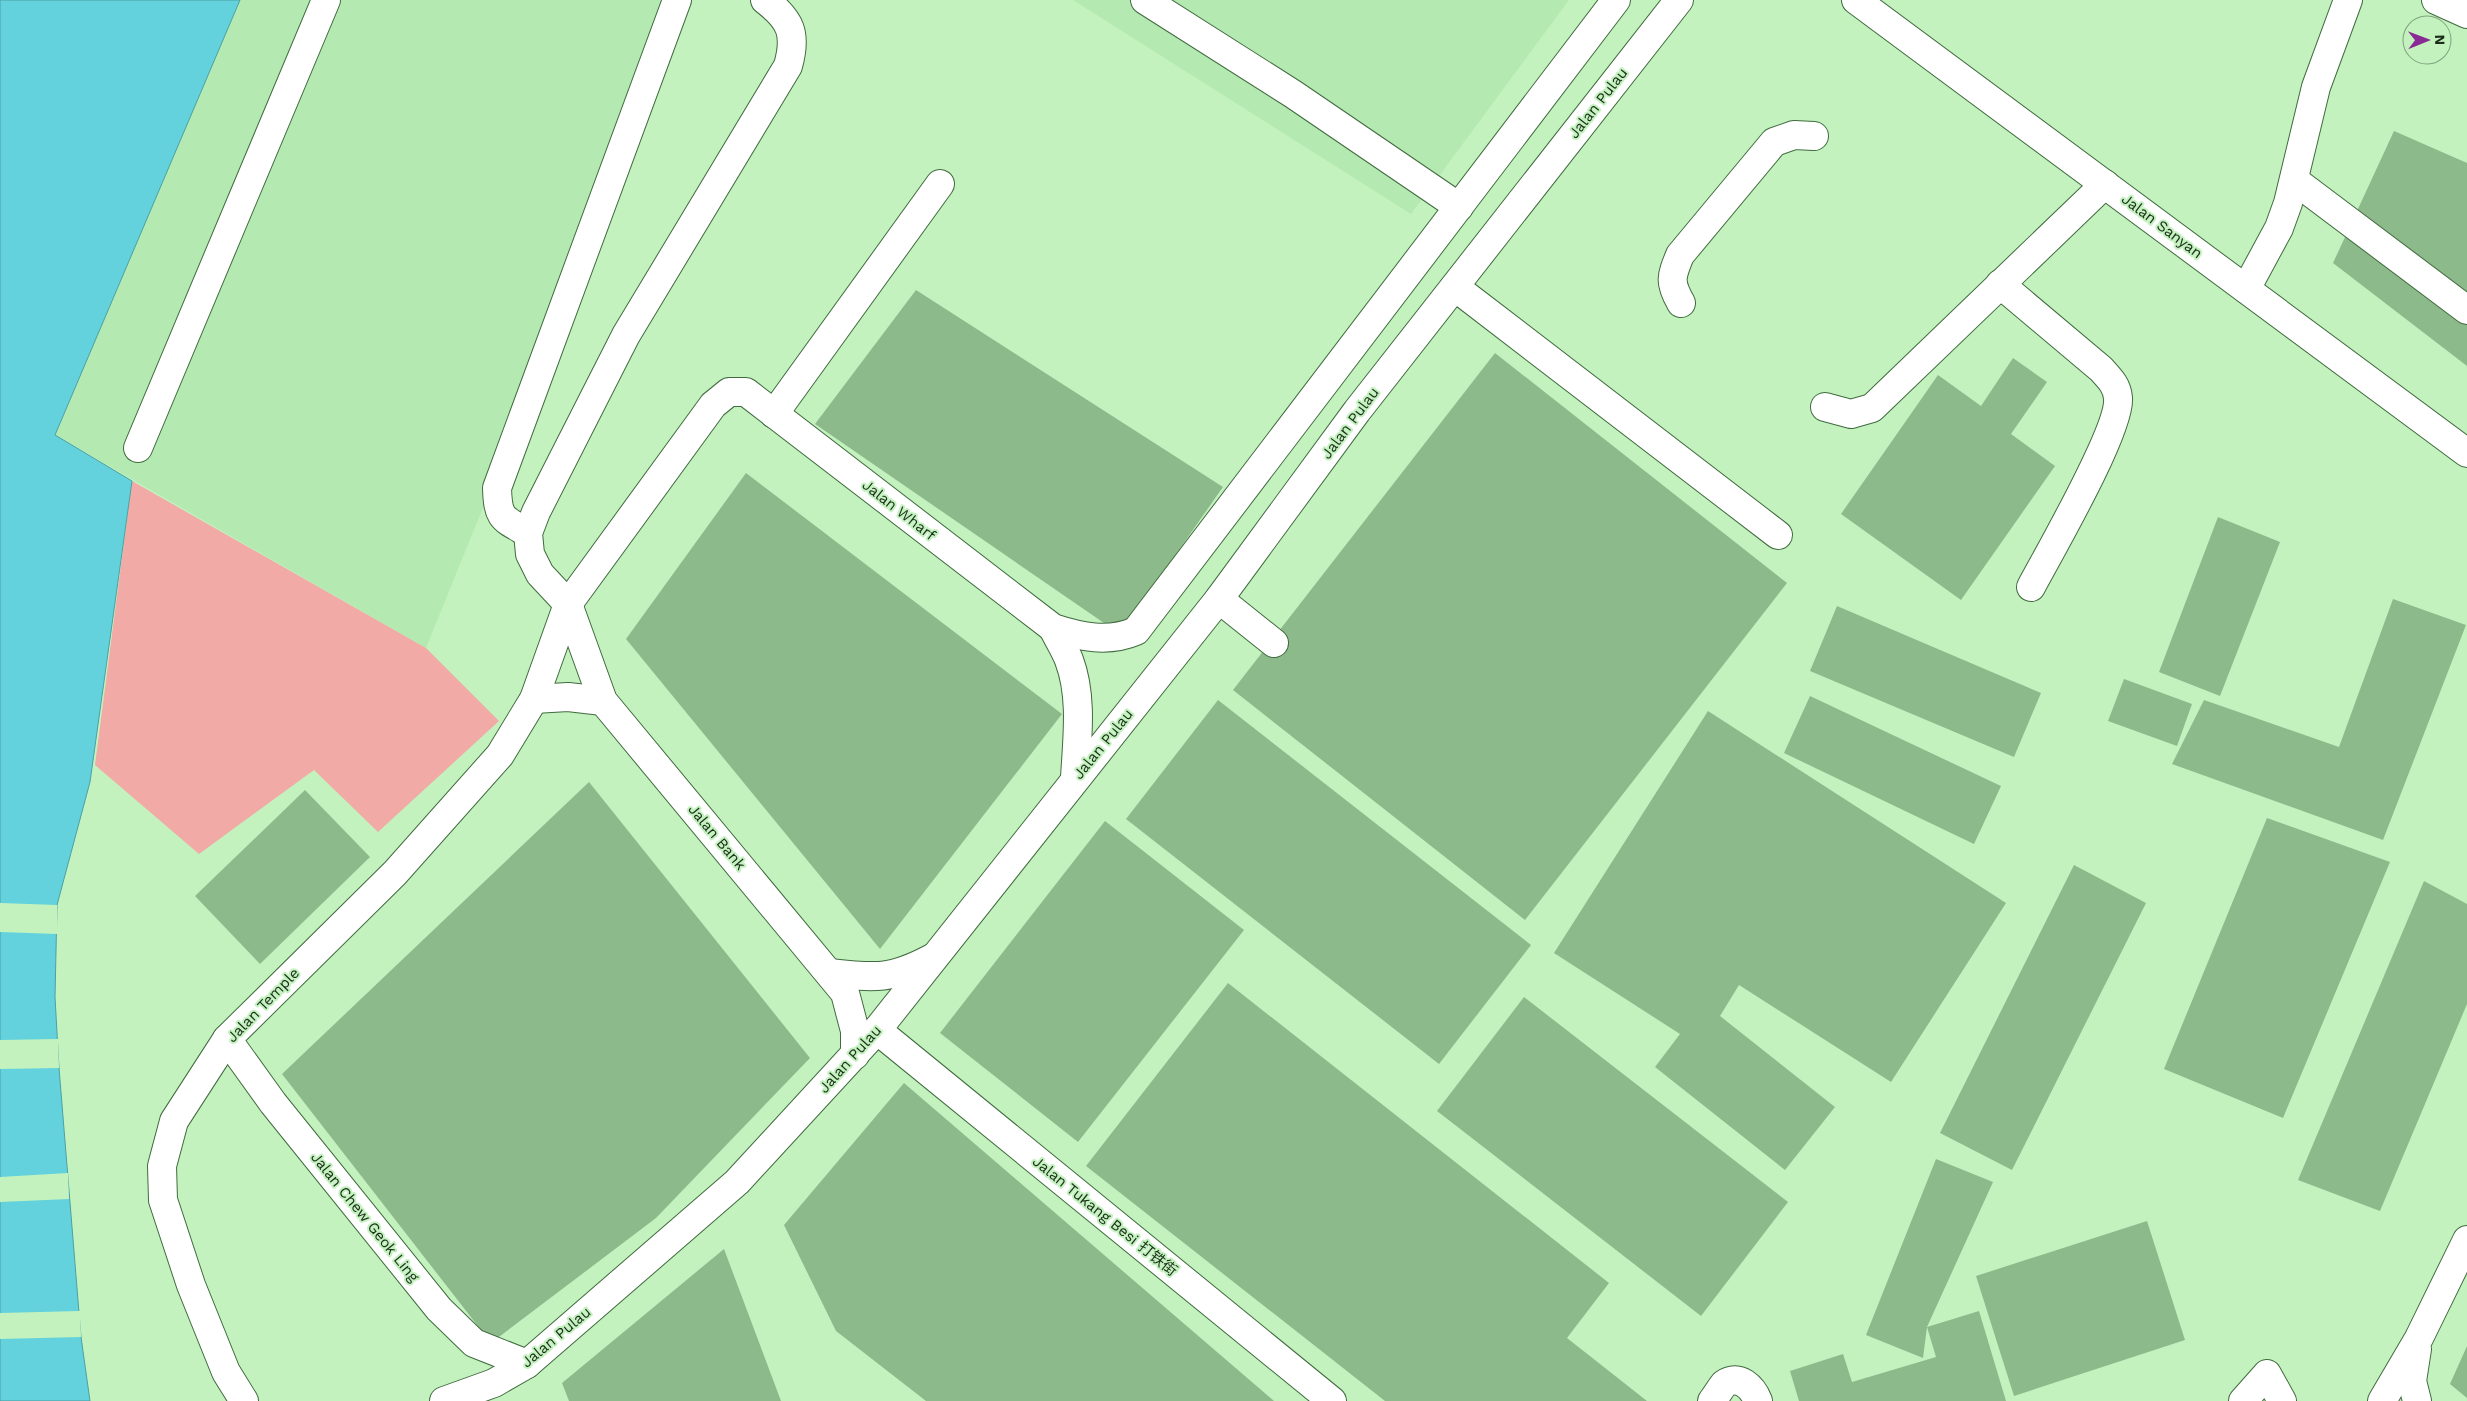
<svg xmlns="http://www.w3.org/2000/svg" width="2467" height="1401" viewBox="0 0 2467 1401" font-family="'Work Sans','Noto Sans SC',sans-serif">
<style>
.built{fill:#b4e9b1}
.green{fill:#f1aaa5}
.water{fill:#63d2dc;stroke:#4da0a2}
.pier{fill:#c3f2bf}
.building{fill:#8dba8a}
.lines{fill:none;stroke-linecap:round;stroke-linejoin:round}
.minor-casing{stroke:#416b3f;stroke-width:30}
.minor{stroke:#fff;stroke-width:28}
.labels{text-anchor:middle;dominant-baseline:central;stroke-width:4;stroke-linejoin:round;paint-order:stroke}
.street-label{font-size:15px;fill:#1b2d19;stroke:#c3f2bf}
</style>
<rect width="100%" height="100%" fill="#c3f2bf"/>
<!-- built -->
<g class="built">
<polygon points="239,0 689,0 426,648 55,435"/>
<polygon points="1073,0 1569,0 1411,214"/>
</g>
<!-- green -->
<polygon class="green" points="132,481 426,648 499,721 378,832 314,770 199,854 95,765"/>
<!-- water -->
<polygon class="water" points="0,0 240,0 55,435 132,481 90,782 57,905 55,997 59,1068 81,1337 90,1401 0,1401"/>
<!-- pier -->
<g class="pier">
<polygon points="0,903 57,905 57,934 0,932"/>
<polygon points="58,1039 59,1068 0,1069 0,1040"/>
<polygon points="68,1173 69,1199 0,1202 0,1177"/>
<polygon points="80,1311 81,1337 0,1339 0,1313"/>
</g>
<!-- building -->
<g class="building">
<polygon points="2394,131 2467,163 2467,366 2333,263"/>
<polygon points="916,290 1223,487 1120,634 815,424"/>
<polygon points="1495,353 1787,583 1525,920 1233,690"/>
<polygon points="2013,358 2047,382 2011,434 2055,466 1961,600 1841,514 1938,375 1981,406"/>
<polygon points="746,473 1062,714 880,949 626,639"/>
<polygon points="2218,517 2280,542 2220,696 2159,672"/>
<polygon points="2393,599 2466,625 2383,840 2172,764 2204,700 2339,747"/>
<polygon points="1837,606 2041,693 2014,757 1810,671"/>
<polygon points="2124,679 2192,704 2177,746 2108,721"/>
<polygon points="1810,696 2001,786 1974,844 1784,753"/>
<polygon points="1218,700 1531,945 1439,1064 1126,819"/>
<polygon points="1708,711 2006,903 1891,1082 1739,985 1720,1016 1835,1107 1785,1170 1655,1067 1680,1034 1554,953"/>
<polygon points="589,782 810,1058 656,1218 491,1343 282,1074"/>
<polygon points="305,790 370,857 260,964 195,896"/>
<polygon points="2267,818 2390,862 2283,1118 2164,1069"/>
<polygon points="1105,821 1244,930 1078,1142 940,1033"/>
<polygon points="2074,865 2146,903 2012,1170 1940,1133"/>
<polygon points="2424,881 2467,904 2467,1004 2380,1211 2298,1180"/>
<polygon points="1228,983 1609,1283 1567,1338 1647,1401 1385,1401 1086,1166"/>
<polygon points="1524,997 1788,1202 1701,1316 1437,1111"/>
<polygon points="904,1083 1274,1401 926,1401 836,1331 784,1225"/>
<polygon points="1936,1159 1993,1182 1927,1327 1923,1358 1866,1335"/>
<polygon points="2147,1221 2185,1340 2014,1396 1976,1276"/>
<polygon points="724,1249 781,1401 569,1401 562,1383"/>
<polygon points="1979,1311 2006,1401 1799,1401 1790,1371 1843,1354 1852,1382 1936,1357 1927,1327"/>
<polygon points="2467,1346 2467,1398 2450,1384"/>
</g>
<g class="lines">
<defs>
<g id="minor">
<path d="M765,0C791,20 797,34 788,66L626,335L536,512L528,533L530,554L540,574L568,604L603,701L845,993L855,1031V1055"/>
<polyline points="1145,0 1293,94 1459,207"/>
<polyline points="1856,0 2467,453"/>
<polyline points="2436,0 2467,14"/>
<polyline points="2294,180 2467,310"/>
<path d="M2000,284L2101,369C2109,378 2117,385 2118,398C2121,429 2049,553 2031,587"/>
<polyline points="1455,287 1778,535"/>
<polyline points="2246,289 2279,228 2288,203 2316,87 2348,0"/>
<path d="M1681,303C1669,282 1671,277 1680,255L1774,142L1794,135L1814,136"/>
<polyline points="1825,407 1851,414 1872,408 2105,184"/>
<polyline points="774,414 940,184"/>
<polyline points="138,448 326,0"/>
<path d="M528,533C502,518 498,519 497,488L677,0"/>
<polyline points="1219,599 1274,643"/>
<path d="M1053,628C1058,639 1065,649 1069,660C1083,697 1077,740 1075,778"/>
<polyline points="534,699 568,697 603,701"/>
<path d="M830,973C875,978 891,980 932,958"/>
<polyline points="877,1030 1332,1401"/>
<polyline points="227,1039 273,1103 439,1309 474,1343 527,1364"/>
<polyline points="2417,1349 2412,1381 2417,1401"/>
<path d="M244,1401L226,1372L191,1285L163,1200L162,1166L174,1121L227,1039L395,873L500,755L534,699L568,604L713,405L729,392H746L1053,628C1081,637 1108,643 1136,631L1616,0"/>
<polyline points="444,1401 494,1383 527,1364 737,1182 877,1030 1219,599 1357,411 1679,0"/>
<path d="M1712,1401C1716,1396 1720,1389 1724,1384C1739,1373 1753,1388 1758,1401"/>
<polyline points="2243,1401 2267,1374 2282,1401"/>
<polyline points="2382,1401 2419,1338 2467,1240"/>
</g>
</defs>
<!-- minor casing -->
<use href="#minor" class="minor-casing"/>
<!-- minor -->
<use href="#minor" class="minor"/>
</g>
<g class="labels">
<!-- street labels -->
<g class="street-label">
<text transform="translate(1598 103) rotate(-52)">Jalan Pulau</text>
<text transform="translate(2162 226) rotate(37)">Jalan Sanyan</text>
<text transform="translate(1350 423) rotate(-53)">Jalan Pulau</text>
<text transform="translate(899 510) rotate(38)">Jalan Wharf</text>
<text transform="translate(1103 744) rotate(-51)">Jalan Pulau</text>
<text transform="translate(717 837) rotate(50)">Jalan Bank</text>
<text transform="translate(263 1005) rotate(-46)">Jalan Temple</text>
<text transform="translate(850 1059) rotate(-48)">Jalan Pulau</text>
<text transform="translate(1105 1216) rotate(39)">Jalan Tukang Besi 打铁街</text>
<text transform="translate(365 1217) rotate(51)">Jalan Chew Geok Ling</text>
<text transform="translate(556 1337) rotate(-40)">Jalan Pulau</text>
</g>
</g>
<!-- north arrow -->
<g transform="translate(2427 40) rotate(89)"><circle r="24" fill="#c3f2bf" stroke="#80a37d"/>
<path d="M0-4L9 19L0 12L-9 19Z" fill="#892a95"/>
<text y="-8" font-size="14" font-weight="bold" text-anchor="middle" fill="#1b2d19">N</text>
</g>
</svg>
